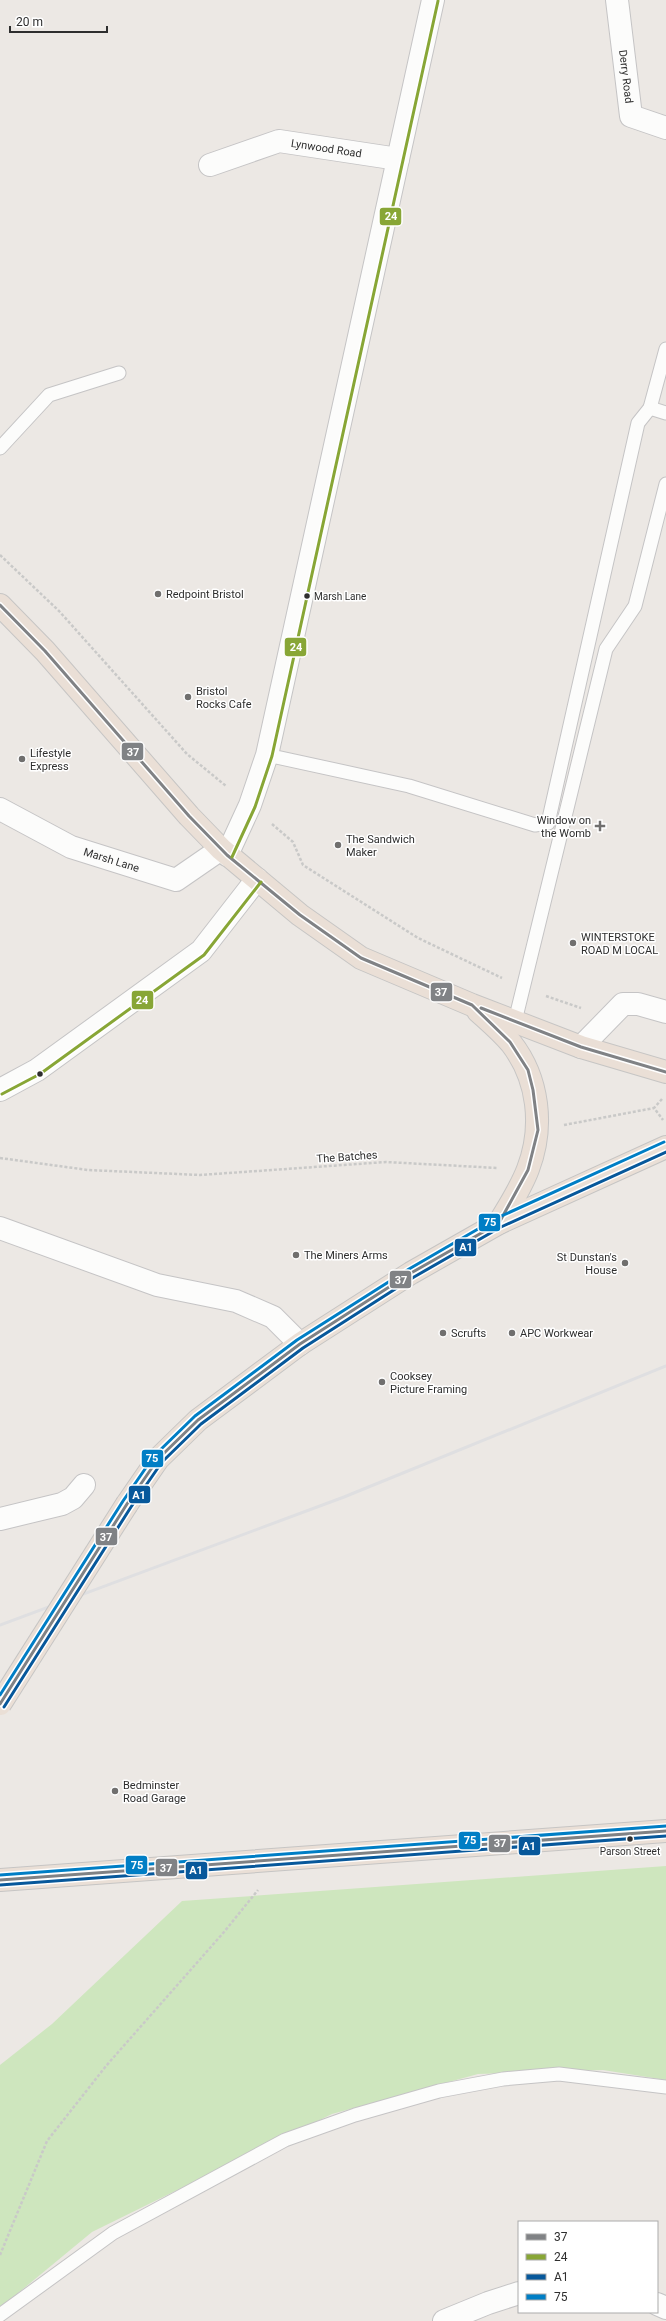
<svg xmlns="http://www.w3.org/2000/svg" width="666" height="2321" viewBox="0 0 666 2321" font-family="Roboto,sans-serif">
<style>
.green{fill:#cee6be}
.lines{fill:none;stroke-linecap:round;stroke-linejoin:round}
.lane-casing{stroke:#c5c4c5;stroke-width:15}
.street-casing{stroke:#c5c4c5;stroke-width:24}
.secondary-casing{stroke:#c5c4c5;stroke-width:24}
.highway-casing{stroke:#c6c5c4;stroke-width:24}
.path{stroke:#c9c9c8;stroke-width:2.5;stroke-dasharray:3 2;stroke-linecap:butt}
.lane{stroke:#fcfcfb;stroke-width:13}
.street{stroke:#fcfcfb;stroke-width:22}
.secondary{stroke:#fcfcfb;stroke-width:22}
.highway{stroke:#eadfd6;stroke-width:22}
.rail{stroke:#dfdfe1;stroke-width:3}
.highway-bridge-casing{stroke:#c6c5c4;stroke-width:24;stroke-linecap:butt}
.highway-bridge{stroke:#eadfd6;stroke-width:22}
.bus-1-casing{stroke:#fff;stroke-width:6}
.bus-2-casing{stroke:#fff;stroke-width:6}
.bus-3-casing{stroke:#fff;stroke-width:6}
.bus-4-casing{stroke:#fff;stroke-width:6}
.bus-1{stroke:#808285;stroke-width:3}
.bus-2{stroke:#88a636;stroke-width:3}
.bus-3{stroke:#07589b;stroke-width:3}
.bus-4{stroke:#007ec5;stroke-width:3}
.poi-dot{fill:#706f6e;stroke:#fff;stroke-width:1.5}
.bus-dot{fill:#2e2e2e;stroke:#fff;stroke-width:1.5}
.labels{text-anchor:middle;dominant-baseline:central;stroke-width:3;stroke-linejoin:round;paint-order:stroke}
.bus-label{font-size:10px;fill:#2e2e2e;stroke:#fff;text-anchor:start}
.street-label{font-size:11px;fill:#2e2e2e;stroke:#fff}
.poi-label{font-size:11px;fill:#2e2e2e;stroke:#fff;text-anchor:start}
.line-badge{stroke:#fff;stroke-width:1.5}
.badge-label{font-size:11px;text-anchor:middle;font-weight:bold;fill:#fff}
</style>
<rect width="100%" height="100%" fill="#ece8e4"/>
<!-- green -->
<polygon class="green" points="666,1866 666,2080 603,2070 478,2074 332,2114 92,2232 0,2308 0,2065 52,2024 182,1901"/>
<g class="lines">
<defs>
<g id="lane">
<polyline points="666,349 650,408 666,413"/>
<polyline points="0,448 49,395 119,373"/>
<polyline points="267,755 409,786 535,825 548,823 638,423 650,408"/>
<polyline points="515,1021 606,649 635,606 666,484"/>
<polyline points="0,2315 113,2233 285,2140 355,2115 439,2091 503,2079 559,2074 666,2087"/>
</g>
<g id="street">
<path id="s1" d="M617,0L631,116L666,128"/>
<path id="s2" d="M210,165L279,141L398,159"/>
<path id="s3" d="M0,809L71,847L176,880L221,849"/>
<polyline points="581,1047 623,1004 638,1004 666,1012"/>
<polyline points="0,1090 37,1070 201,951 257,879"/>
<polyline points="0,1228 157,1285 236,1301 273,1317 300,1344"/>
<polyline points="0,1519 62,1504 73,1498 84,1485"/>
<polyline points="657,2304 666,2308"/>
<polyline points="444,2321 488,2303 519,2293"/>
</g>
<polyline id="secondary" points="227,855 250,805 267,755 433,0"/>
<g id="highway">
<polyline points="0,605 45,651 189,816 221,849 300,915 361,958 472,1005 581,1047 666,1072"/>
<path d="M478,1011C489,1021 501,1031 511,1043C539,1079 544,1127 528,1169C521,1188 509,1206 499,1223"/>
<polyline points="127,1504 158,1459 198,1420 300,1344 411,1273 499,1223 666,1147"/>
<polyline points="0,1880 666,1831"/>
</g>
</defs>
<!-- lane casing -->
<use href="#lane" class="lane-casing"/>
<!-- street casing -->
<use href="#street" class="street-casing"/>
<!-- secondary casing -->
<use href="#secondary" class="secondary-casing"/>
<!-- highway casing -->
<use href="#highway" class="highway-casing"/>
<!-- path -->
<g class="path">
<polyline points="0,555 59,611 187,754 226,786"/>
<polyline points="272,824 293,842 303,865 418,938 502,978"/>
<polyline points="546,996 581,1008"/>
<polyline points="662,1099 654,1108 663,1120"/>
<polyline points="564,1125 654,1108"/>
<polyline points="0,1158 88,1170 200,1175 386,1162 498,1168"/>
<polyline points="0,2255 47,2141 106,2066 224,1932 258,1890"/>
</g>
<!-- lane -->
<use href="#lane" class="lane"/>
<!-- street -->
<use href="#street" class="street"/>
<!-- secondary -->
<use href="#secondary" class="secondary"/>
<!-- highway -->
<use href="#highway" class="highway"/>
<!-- rail -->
<polyline class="rail" points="0,1625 344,1497 666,1366"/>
<defs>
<polyline id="highway-bridge" points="0,1704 127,1504"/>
</defs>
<!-- highway-bridge casing -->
<use href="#highway-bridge" class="highway-bridge-casing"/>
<!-- highway-bridge -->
<use href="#highway-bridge" class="highway-bridge"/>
<defs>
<g id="bus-1">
<polyline points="0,605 45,651 189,816 227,855 300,915 361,958 472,1005 510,1042 528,1070 533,1090 538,1130 528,1170 499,1223 411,1273 300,1344 198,1420 158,1459 127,1504 0,1704"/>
<polyline points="481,1008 581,1047 666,1072"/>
<polyline points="0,1880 666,1831"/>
</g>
<g id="bus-2">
<polyline points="232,857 255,807 272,756 438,1"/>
<polyline points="2,1094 40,1074 204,955 261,882"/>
</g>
<g id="bus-3">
<polyline points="4,1707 131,1507 162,1462 201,1424 303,1348 414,1277 501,1227 666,1152"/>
<polyline points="0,1885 666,1836"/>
</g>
<g id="bus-4">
<polyline points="0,1695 123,1501 154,1456 195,1416 297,1340 409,1269 497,1218 664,1142"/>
<polyline points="0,1875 666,1826"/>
</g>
</defs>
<!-- bus-1 casing -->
<use href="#bus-1" class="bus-1-casing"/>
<!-- bus-2 casing -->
<use href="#bus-2" class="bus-2-casing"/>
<!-- bus-3 casing -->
<use href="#bus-3" class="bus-3-casing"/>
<!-- bus-4 casing -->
<use href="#bus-4" class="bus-4-casing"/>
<!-- bus-1 -->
<use href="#bus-1" class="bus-1"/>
<!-- bus-2 -->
<use href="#bus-2" class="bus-2"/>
<!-- bus-3 -->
<use href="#bus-3" class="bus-3"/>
<!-- bus-4 -->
<use href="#bus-4" class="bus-4"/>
</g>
<!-- markers -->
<g class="poi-dot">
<circle cx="158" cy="594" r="4"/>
<circle cx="188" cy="697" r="4"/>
<circle cx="22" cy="759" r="4"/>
<path d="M598 820h4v4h4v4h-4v4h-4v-4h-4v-4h4z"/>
<circle cx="338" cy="845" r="4"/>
<circle cx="573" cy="943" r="4"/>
<circle cx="296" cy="1255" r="4"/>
<circle cx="625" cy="1263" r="4"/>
<circle cx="443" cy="1333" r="4"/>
<circle cx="512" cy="1333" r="4"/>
<circle cx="382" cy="1382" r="4"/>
<circle cx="115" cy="1791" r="4"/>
</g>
<g class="bus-dot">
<circle cx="307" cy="596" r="3.5"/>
<circle cx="40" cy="1074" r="3.5"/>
<circle cx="630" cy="1839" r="3.5"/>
</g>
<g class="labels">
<!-- bus labels -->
<g class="bus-label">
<text x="314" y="596">Marsh Lane</text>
<text x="630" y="1851" text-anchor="middle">Parson Street</text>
</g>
<!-- street labels -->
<g class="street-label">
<text stroke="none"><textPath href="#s1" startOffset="77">Derry Road</textPath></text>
<text stroke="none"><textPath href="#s2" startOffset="121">Lynwood Road</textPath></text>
<text stroke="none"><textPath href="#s3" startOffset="123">Marsh Lane</textPath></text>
<text transform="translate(347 1157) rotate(-4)">The Batches</text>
</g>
<!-- poi labels -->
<g class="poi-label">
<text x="166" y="594">Redpoint Bristol</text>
<text x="196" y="691">Bristol<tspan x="196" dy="13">Rocks Cafe</tspan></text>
<text x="30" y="753">Lifestyle<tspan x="30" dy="13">Express</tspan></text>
<text x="591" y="820" text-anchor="end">Window on<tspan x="591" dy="13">the Womb</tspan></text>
<text x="346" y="839">The Sandwich<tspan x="346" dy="13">Maker</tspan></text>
<text x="581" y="937">WINTERSTOKE<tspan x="581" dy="13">ROAD M LOCAL</tspan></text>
<text x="304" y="1255">The Miners Arms</text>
<text x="617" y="1257" text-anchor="end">St Dunstan's<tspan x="617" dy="13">House</tspan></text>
<text x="451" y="1333">Scrufts</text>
<text x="520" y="1333">APC Workwear</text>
<text x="390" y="1376">Cooksey<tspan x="390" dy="13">Picture Framing</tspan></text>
<text x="123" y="1785">Bedminster<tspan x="123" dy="13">Road Garage</tspan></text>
</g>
</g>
<g class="line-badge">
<rect x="379" y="207" width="23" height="19" rx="4" fill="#88a636"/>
<rect x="284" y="637" width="23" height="20" rx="4" fill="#88a636"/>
<rect x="121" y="742" width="23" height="19" rx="4" fill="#808285"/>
<rect x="430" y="982" width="23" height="20" rx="4" fill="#808285"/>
<rect x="131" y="990" width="23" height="20" rx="4" fill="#88a636"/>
<rect x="478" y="1213" width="23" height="19" rx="4" fill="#007ec5"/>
<rect x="454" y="1238" width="23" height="19" rx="4" fill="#07589b"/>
<rect x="389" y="1270" width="23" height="19" rx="4" fill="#808285"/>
<rect x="141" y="1449" width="23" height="19" rx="4" fill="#007ec5"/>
<rect x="128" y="1485" width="23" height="19" rx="4" fill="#07589b"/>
<rect x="95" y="1527" width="23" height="19" rx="4" fill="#808285"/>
<rect x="458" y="1831" width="23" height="19" rx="4" fill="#007ec5"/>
<rect x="488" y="1834" width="23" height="19" rx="4" fill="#808285"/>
<rect x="518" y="1836" width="23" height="20" rx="4" fill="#07589b"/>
<rect x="125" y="1855" width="23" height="20" rx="4" fill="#007ec5"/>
<rect x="155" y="1858" width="23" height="19" rx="4" fill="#808285"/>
<rect x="185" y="1861" width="23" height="19" rx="4" fill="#07589b"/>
</g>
<g class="badge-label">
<text x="391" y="220">24</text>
<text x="296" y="651">24</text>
<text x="133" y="756">37</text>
<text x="441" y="996">37</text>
<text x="142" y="1004">24</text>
<text x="490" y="1226">75</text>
<text x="466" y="1251">A1</text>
<text x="401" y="1284">37</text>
<text x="152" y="1462">75</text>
<text x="139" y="1499">A1</text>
<text x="106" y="1541">37</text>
<text x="470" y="1844">75</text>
<text x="500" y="1847">37</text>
<text x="529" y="1850">A1</text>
<text x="137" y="1869">75</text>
<text x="166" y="1872">37</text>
<text x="196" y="1874">A1</text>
</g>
<!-- legend -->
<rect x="518" y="2221" width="140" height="92" fill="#ffffff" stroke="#ababab"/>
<rect x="526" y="2234" width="20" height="6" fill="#808285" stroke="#ababab"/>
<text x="554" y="2241" font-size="12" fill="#2e2e2e">37</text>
<rect x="526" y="2254" width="20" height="6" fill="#88a636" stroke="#ababab"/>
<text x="554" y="2261" font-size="12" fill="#2e2e2e">24</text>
<rect x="526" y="2274" width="20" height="6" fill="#07589b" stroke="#ababab"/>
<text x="554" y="2281" font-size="12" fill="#2e2e2e">A1</text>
<rect x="526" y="2294" width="20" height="6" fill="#007ec5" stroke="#ababab"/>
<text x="554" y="2301" font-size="12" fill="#2e2e2e">75</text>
<!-- scale -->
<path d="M10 26v6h97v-6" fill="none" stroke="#2e2e2e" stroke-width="2"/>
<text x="16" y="26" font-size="12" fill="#2e2e2e" stroke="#ffffff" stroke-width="3" paint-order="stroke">20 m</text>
</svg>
